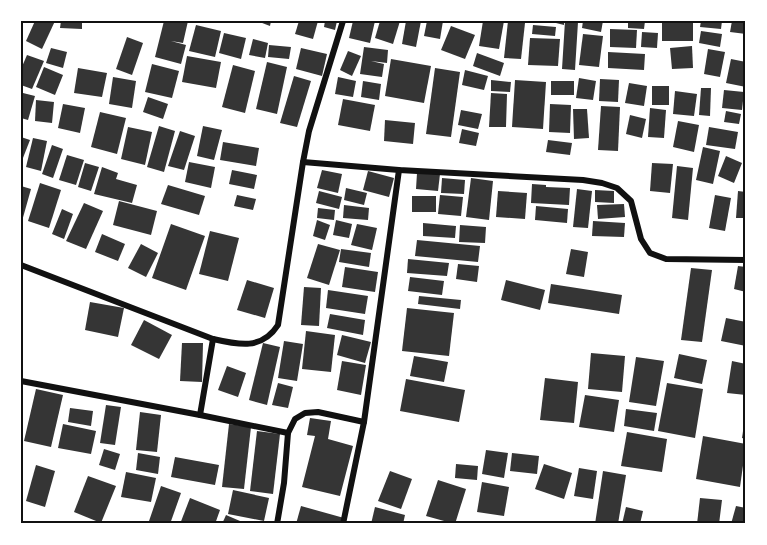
<svg xmlns="http://www.w3.org/2000/svg" width="767" height="545" viewBox="0 0 767 545" font-family="'PT Sans',sans-serif">
<style>
.building{fill:#353535}
.lines{fill:none;stroke-linecap:round;stroke-linejoin:round}
.minor{stroke:#111;stroke-width:6}
.neatline{fill:none;stroke:#111;stroke-width:2}
</style>
<rect width="100%" height="100%" fill="#fff"/>
<!-- building -->
<g class="building">
<polygon points="35,21 55,21 42,49 26,41"/>
<polygon points="61,21 82,21 82,29 60,28"/>
<polygon points="164,21 188,21 183,43 171,41 186,45 181,64 155,57"/>
<polygon points="257,21 271,21 270,26"/>
<polygon points="299,21 318,21 313,39 295,34"/>
<polygon points="325,21 337,21 335,30 324,27"/>
<polygon points="353,21 375,21 370,43 349,38"/>
<polygon points="380,21 400,21 393,44 375,38"/>
<polygon points="406,21 421,21 416,47 402,44"/>
<polygon points="427,21 443,21 440,39 424,36"/>
<polygon points="483,21 504,21 499,49 479,46"/>
<polygon points="508,21 525,23 521,59 504,58"/>
<polygon points="548,21 564,21 564,25"/>
<polygon points="565,21 578,22 575,70 562,69"/>
<polygon points="583,21 603,21 601,32 582,28"/>
<polygon points="628,21 645,21 644,29 628,28"/>
<rect x="662" y="21" width="31" height="20"/>
<polygon points="701,21 722,21 721,29 700,27"/>
<polygon points="732,21 746,21 746,34 730,32"/>
<polygon points="196,25 221,31 215,57 189,51"/>
<polygon points="533,25 556,27 555,36 532,34"/>
<polygon points="451,26 475,35 465,59 441,50"/>
<polygon points="610,29 637,30 636,48 610,47"/>
<polygon points="701,31 722,34 720,47 699,43"/>
<polygon points="642,32 658,33 657,48 641,47"/>
<polygon points="224,33 246,38 241,59 219,53"/>
<polygon points="583,34 603,36 599,67 579,65"/>
<polygon points="127,37 143,43 132,75 116,69"/>
<polygon points="530,38 560,39 558,66 528,65"/>
<polygon points="253,39 268,43 265,58 249,55"/>
<polygon points="269,45 291,47 289,59 268,57"/>
<polygon points="692,46 693,68 672,69 670,48"/>
<polygon points="364,47 388,50 387,63 371,61 384,64 382,77 360,74"/>
<polygon points="51,48 67,52 63,68 46,63"/>
<polygon points="301,48 327,54 322,76 296,69"/>
<polygon points="708,49 725,52 720,77 704,74"/>
<polygon points="348,51 361,56 352,76 340,70"/>
<polygon points="608,52 645,54 644,70 608,68"/>
<polygon points="477,53 504,63 500,76 473,66"/>
<polygon points="27,55 44,61 32,89 21,85 21,69"/>
<polygon points="187,56 221,62 216,88 182,82"/>
<polygon points="391,59 431,66 424,103 385,96"/>
<polygon points="731,59 746,62 746,87 726,83"/>
<polygon points="267,62 287,67 277,114 256,109"/>
<polygon points="152,64 179,71 172,98 145,92"/>
<polygon points="233,65 255,71 245,113 222,107"/>
<polygon points="44,67 63,75 55,95 36,87"/>
<polygon points="78,68 107,73 102,97 74,93"/>
<polygon points="435,68 460,72 451,137 426,134"/>
<polygon points="465,70 488,76 484,90 462,85"/>
<polygon points="294,76 311,81 297,127 280,123"/>
<polygon points="113,77 136,81 132,108 109,104"/>
<polygon points="338,77 356,81 353,97 335,94"/>
<polygon points="579,78 596,81 593,100 576,98"/>
<polygon points="600,79 619,80 618,102 599,101"/>
<polygon points="491,80 511,82 510,92 491,91"/>
<polygon points="515,80 546,82 543,129 512,127"/>
<polygon points="363,81 381,84 379,100 361,97"/>
<rect x="551" y="81" width="23" height="14"/>
<polygon points="629,83 647,86 644,106 625,103"/>
<rect x="652" y="86" width="17" height="19"/>
<polygon points="701,88 711,88 710,116 699,115"/>
<polygon points="724,90 744,92 742,110 722,108"/>
<polygon points="675,91 697,94 694,116 673,114"/>
<polygon points="23,93 35,96 28,120 21,118"/>
<polygon points="491,93 507,94 506,127 489,127"/>
<polygon points="148,97 168,104 163,119 143,112"/>
<polygon points="343,99 375,105 370,131 338,125"/>
<polygon points="36,100 54,102 52,123 35,121"/>
<polygon points="63,104 85,108 80,133 58,128"/>
<polygon points="550,104 571,105 570,133 549,132"/>
<polygon points="601,106 620,107 618,151 598,150"/>
<polygon points="650,108 666,110 664,138 648,137"/>
<polygon points="573,109 587,109 589,138 574,139"/>
<polygon points="461,110 482,114 478,129 458,125"/>
<polygon points="726,111 741,114 739,124 724,122"/>
<polygon points="100,112 126,118 117,154 91,147"/>
<polygon points="630,115 646,119 642,138 626,134"/>
<polygon points="385,120 415,123 413,144 384,141"/>
<polygon points="678,121 699,125 694,152 673,147"/>
<polygon points="159,126 175,131 164,172 147,167"/>
<polygon points="203,126 222,130 214,160 197,156"/>
<polygon points="128,127 152,132 145,165 121,159"/>
<polygon points="709,127 738,132 735,149 706,145"/>
<polygon points="462,129 479,133 476,146 459,143"/>
<polygon points="180,131 195,136 184,170 168,166"/>
<polygon points="21,137 30,140 21,163"/>
<polygon points="33,138 47,141 41,171 26,167"/>
<polygon points="548,140 572,143 570,155 546,152"/>
<polygon points="223,142 259,148 256,166 220,160"/>
<polygon points="52,145 63,149 53,178 42,174"/>
<polygon points="703,147 720,151 713,184 696,180"/>
<polygon points="67,155 84,160 76,185 59,180"/>
<polygon points="726,156 742,163 734,183 718,176"/>
<polygon points="189,162 215,167 211,188 185,182"/>
<polygon points="85,163 99,167 91,191 78,187"/>
<polygon points="652,163 673,164 670,193 650,191"/>
<polygon points="677,166 693,168 688,220 672,218"/>
<polygon points="102,167 118,173 116,179 137,185 132,203 94,194"/>
<polygon points="232,170 257,175 254,189 229,184"/>
<polygon points="322,170 342,174 338,193 317,188"/>
<polygon points="368,171 394,178 389,197 363,190"/>
<polygon points="417,173 440,174 438,191 416,189"/>
<polygon points="442,178 465,180 464,194 441,193"/>
<polygon points="471,178 493,181 489,220 466,217"/>
<polygon points="40,183 61,190 49,228 28,221"/>
<polygon points="532,184 546,185 546,187 570,188 569,205 531,203"/>
<polygon points="168,185 205,196 199,215 161,204"/>
<polygon points="21,186 31,189 22,221 21,221"/>
<polygon points="346,188 367,193 364,205 344,200"/>
<polygon points="577,189 592,191 588,228 573,227"/>
<polygon points="595,190 614,191 614,203 595,202"/>
<polygon points="319,191 342,197 339,209 316,203"/>
<polygon points="498,191 527,193 525,219 496,217"/>
<polygon points="738,191 746,192 746,218 736,218"/>
<polygon points="237,195 256,199 253,210 234,206"/>
<polygon points="440,195 463,197 461,216 438,214"/>
<polygon points="715,195 731,198 725,231 709,228"/>
<rect x="412" y="196" width="24" height="16"/>
<polygon points="119,201 157,211 151,235 113,225"/>
<polygon points="84,203 103,211 86,249 66,241"/>
<polygon points="624,204 625,217 598,219 597,205"/>
<polygon points="344,205 369,208 368,220 343,218"/>
<polygon points="536,206 568,209 567,223 535,220"/>
<polygon points="318,208 335,210 334,220 317,218"/>
<polygon points="62,209 73,214 64,239 52,234"/>
<polygon points="317,220 330,225 325,240 313,236"/>
<polygon points="336,220 352,224 349,238 333,235"/>
<polygon points="593,221 625,223 624,237 592,236"/>
<polygon points="423,223 456,226 455,238 423,236"/>
<polygon points="171,224 205,236 186,290 152,278"/>
<polygon points="357,224 377,228 372,250 351,245"/>
<polygon points="460,225 486,227 485,243 459,242"/>
<polygon points="210,231 239,238 228,281 199,274"/>
<polygon points="102,234 125,244 118,261 95,252"/>
<polygon points="417,240 480,246 478,262 415,256"/>
<polygon points="141,244 158,253 146,277 128,268"/>
<polygon points="318,244 340,250 329,285 307,278"/>
<polygon points="341,249 371,253 369,267 339,262"/>
<polygon points="571,249 588,252 584,277 566,274"/>
<polygon points="408,259 449,263 447,276 407,273"/>
<polygon points="458,264 479,266 477,282 456,279"/>
<polygon points="738,266 746,267 746,292 734,289"/>
<polygon points="345,267 378,272 375,292 342,287"/>
<polygon points="691,268 712,270 702,342 681,340"/>
<polygon points="410,277 444,281 442,295 408,291"/>
<polygon points="247,280 274,288 265,318 237,310"/>
<polygon points="506,280 545,290 540,310 501,300"/>
<polygon points="551,284 622,295 619,314 548,303"/>
<polygon points="304,287 321,288 319,326 301,325"/>
<polygon points="328,290 368,296 365,314 326,308"/>
<polygon points="419,296 461,300 460,309 418,304"/>
<polygon points="90,302 124,308 118,337 85,330"/>
<polygon points="407,308 454,313 449,356 402,351"/>
<polygon points="330,314 365,320 363,335 327,328"/>
<polygon points="726,318 746,322 746,346 721,341"/>
<polygon points="144,320 172,335 159,359 131,345"/>
<polygon points="306,331 335,335 331,372 302,369"/>
<polygon points="342,335 371,342 365,363 337,355"/>
<polygon points="284,341 303,344 297,381 278,378"/>
<polygon points="182,343 203,343 202,382 180,381"/>
<polygon points="263,343 280,347 267,405 249,400"/>
<polygon points="591,353 625,356 622,392 588,389"/>
<polygon points="679,354 707,360 702,384 674,378"/>
<polygon points="414,356 448,362 444,382 410,376"/>
<polygon points="636,357 664,361 656,406 629,402"/>
<polygon points="342,361 366,365 361,395 337,390"/>
<polygon points="732,361 746,364 746,395 727,393"/>
<polygon points="227,366 246,373 238,397 218,390"/>
<polygon points="545,378 578,382 574,423 540,420"/>
<polygon points="406,379 465,390 459,422 400,411"/>
<polygon points="278,383 293,387 288,408 272,405"/>
<polygon points="667,383 703,389 695,438 658,431"/>
<polygon points="36,389 63,395 51,447 24,441"/>
<polygon points="585,395 619,400 614,432 579,427"/>
<polygon points="106,405 121,407 115,445 100,443"/>
<polygon points="70,408 93,411 91,426 68,422"/>
<polygon points="626,409 657,413 654,431 624,426"/>
<polygon points="140,412 161,415 157,452 136,450"/>
<polygon points="310,418 331,421 328,439 353,446 340,496 302,487 315,436 307,435"/>
<polygon points="745,418 746,418 746,439 742,438"/>
<polygon points="63,424 96,431 91,454 58,448"/>
<polygon points="229,424 251,427 244,489 222,487"/>
<polygon points="257,431 280,434 273,494 250,491"/>
<polygon points="627,432 667,439 662,472 621,466"/>
<polygon points="703,436 746,444 740,487 696,479"/>
<polygon points="104,449 120,454 115,470 99,465"/>
<polygon points="486,450 508,453 504,478 482,474"/>
<polygon points="138,453 160,457 158,474 136,470"/>
<polygon points="512,453 539,456 537,474 510,471"/>
<polygon points="175,457 219,465 215,485 171,477"/>
<polygon points="456,464 478,466 477,480 455,478"/>
<polygon points="544,464 572,473 564,499 535,489"/>
<polygon points="36,465 55,471 45,507 26,501"/>
<polygon points="579,468 597,471 593,499 574,496"/>
<polygon points="390,471 412,479 401,509 378,501"/>
<polygon points="603,471 626,475 618,524 595,524"/>
<polygon points="126,472 156,478 151,502 121,497"/>
<polygon points="88,476 116,486 101,523 74,512"/>
<polygon points="438,480 466,489 455,524 426,516"/>
<polygon points="482,482 509,487 504,516 477,512"/>
<polygon points="161,486 181,493 170,524 148,524"/>
<polygon points="233,490 269,498 264,521 228,514"/>
<polygon points="190,498 220,510 215,524 180,524"/>
<polygon points="700,498 722,500 719,524 697,524"/>
<polygon points="301,506 344,518 342,524 296,524"/>
<polygon points="736,506 746,508 746,524 731,524"/>
<polygon points="375,507 405,515 403,524 371,524"/>
<polygon points="626,507 643,511 640,524 622,524"/>
<polygon points="226,515 247,524 222,524"/>
</g>
<g class="lines">
<!-- minor -->
<g class="minor">
<polyline points="303,162 309,131 343,21"/>
<path d="M21,265L213,339C239,345 262,350 278,325L303,162L399,170L583,180L602,183L617,188L631,201L641,239L650,253L666,259L746,260"/>
<polyline points="21,381 200,415 213,339"/>
<polyline points="200,415 288,433"/>
<polyline points="277,524 284,483 288,433 295,419 305,413 318,412 364,422"/>
<polyline points="343,524 364,422 399,170"/>
</g>
</g>
<!-- border -->
<rect width="767" height="545" fill="none" stroke="#ffffff" stroke-width="45"/>
<rect x="22" y="22" width="722" height="500" class="neatline"/>
</svg>
